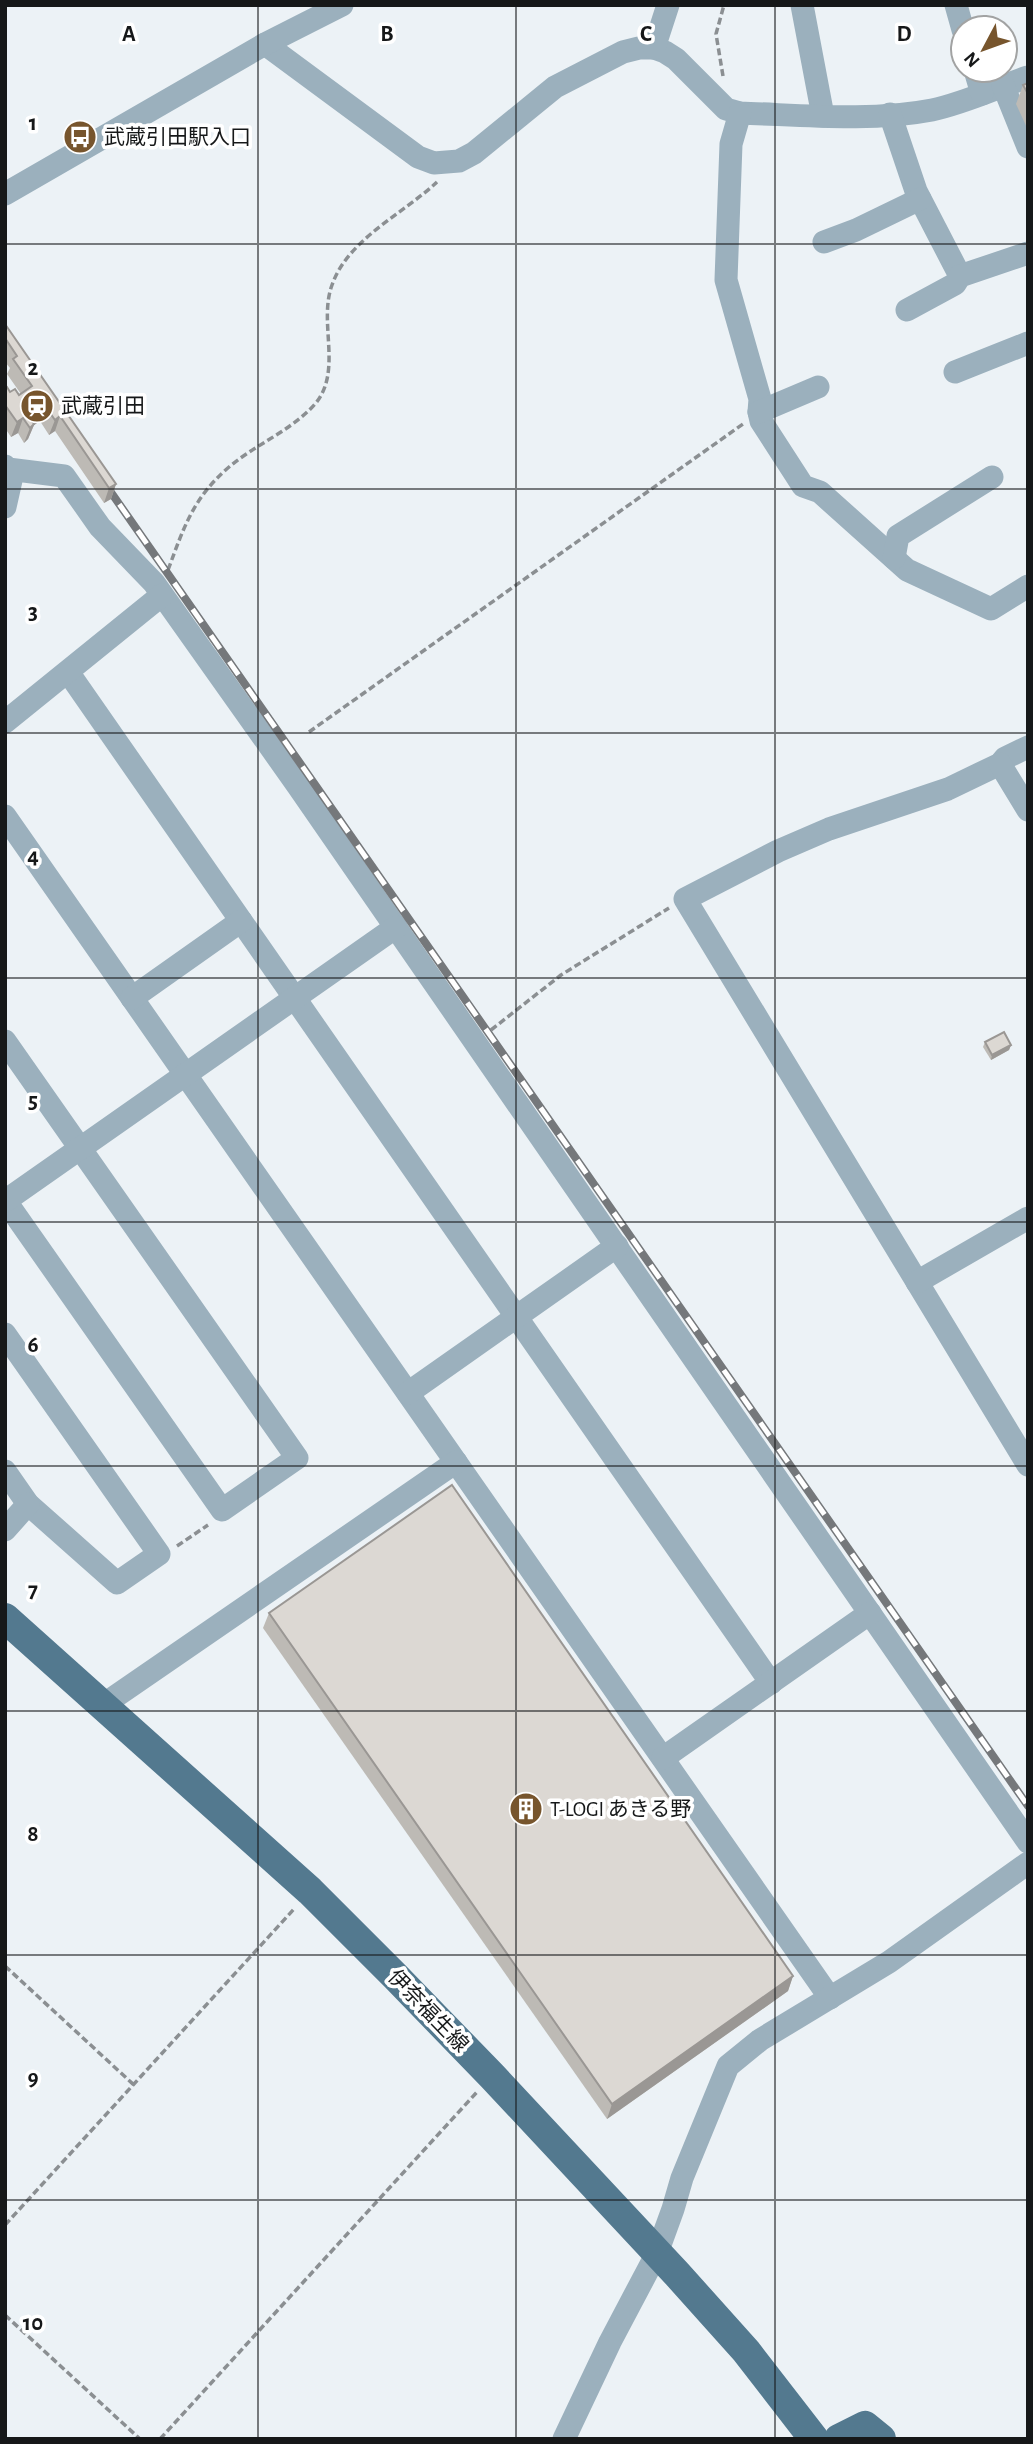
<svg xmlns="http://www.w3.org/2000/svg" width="1033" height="2444" viewBox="0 0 1033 2444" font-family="'Alegreya Sans','Noto Sans JP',sans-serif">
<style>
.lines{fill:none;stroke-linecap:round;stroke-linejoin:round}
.path{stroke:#8b8f92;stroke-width:3.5;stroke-dasharray:7 3.5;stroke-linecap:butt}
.minor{stroke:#9bb0bd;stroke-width:23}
.major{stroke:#53798f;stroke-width:30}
.rail-casing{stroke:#75787b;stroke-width:8}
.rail{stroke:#fff;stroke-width:5;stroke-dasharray:16;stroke-linecap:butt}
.wall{fill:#bdbab5}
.shaded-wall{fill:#9a9794}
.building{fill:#dcd8d3;stroke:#9a9794;stroke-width:2}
.grid{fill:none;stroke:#161819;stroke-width:2;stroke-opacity:0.55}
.labels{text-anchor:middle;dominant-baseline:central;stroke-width:7;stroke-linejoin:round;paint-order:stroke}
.poi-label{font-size:21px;fill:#161819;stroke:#fff;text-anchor:start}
.street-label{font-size:21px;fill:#161819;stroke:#fff}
.grid-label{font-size:23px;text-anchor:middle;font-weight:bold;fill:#161819;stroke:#fff;stroke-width:7;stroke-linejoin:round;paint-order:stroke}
</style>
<rect width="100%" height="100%" fill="#ecf2f6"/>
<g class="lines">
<!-- path -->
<g class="path">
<polyline points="723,76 716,34 724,5"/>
<polyline points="5,431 6,430"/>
<path d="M168,570C184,527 193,498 229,467C256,444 291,431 315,404C343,371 318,323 332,285C348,239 403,214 437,182"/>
<polyline points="309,732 743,424"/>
<polyline points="491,1030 561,975 669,908"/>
<polyline points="177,1546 208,1525"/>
<polyline points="5,1966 134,2085"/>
<polyline points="5,2225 294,1909"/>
<polyline points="5,2315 140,2439"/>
<polyline points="160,2439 477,2092"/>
</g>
<!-- minor -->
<g class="minor">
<polyline points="802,5 823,116"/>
<polyline points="956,5 963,30"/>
<path d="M265,44L418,157L434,163L459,161L474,153L555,87L623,52L639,48H654L665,52L676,59L726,109L740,113C802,115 870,122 932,110C965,103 996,88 1028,77"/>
<polyline points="654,48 668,5"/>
<polyline points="975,70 982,94"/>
<polyline points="1003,85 1028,147"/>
<polyline points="740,113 731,144 726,280 760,399 759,412 761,421 803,486 820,492 907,570 991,609 1028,586"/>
<polyline points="890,114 916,191 960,276"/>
<polyline points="5,194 265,44 342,5"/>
<polyline points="824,242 856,230 920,199"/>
<polyline points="907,310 955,284 960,276 1028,253"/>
<polyline points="955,372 1028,343"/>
<polyline points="759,412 818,387"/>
<polyline points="5,466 12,476 5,507"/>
<polyline points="5,473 8,469 64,476 100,527 154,583 298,786 1028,1842"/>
<polyline points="894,558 898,536 992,477"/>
<polyline points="68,672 771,1683"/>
<polyline points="5,722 162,595"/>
<polyline points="1028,747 1005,758 1000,764 948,789 829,829 778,851 685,899 1028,1465"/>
<polyline points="1000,764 1028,810"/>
<polyline points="5,816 830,1998"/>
<polyline points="132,998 241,921"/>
<polyline points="5,1041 297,1458 222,1510 5,1200"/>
<polyline points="5,1201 396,927"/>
<polyline points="917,1282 1028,1218"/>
<polyline points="5,1334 159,1554 117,1583 28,1504 5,1471"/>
<polyline points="408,1393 617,1246"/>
<polyline points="5,1530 28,1504"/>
<polyline points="103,1705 456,1462"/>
<polyline points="663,1758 870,1613"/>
<polyline points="564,2439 610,2342 657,2253 673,2209 682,2178 728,2066 760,2040 889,1962 1028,1863"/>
</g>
<!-- major -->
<g class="major">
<polyline points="5,1618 310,1891 396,1977 492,2076 677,2274 746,2351 814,2439"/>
<polyline points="839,2439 865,2426 881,2439"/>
</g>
<defs>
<polyline id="rail" points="101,478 1028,1806"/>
</defs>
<!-- rail casing -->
<use href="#rail" class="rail-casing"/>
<!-- rail -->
<use href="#rail" class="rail"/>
</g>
<!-- wall -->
<g class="wall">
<polygon points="1028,83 1028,130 1016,104 1023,85"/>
<polygon points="5,324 116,484 111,499 104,503 55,431 49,435 40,421 34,425 28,439 24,443 18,433 11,437 5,428 5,388 10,392 19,395 21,394 7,374 10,368 5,362"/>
<polygon points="985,1042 1011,1045 1009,1050 991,1060 983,1047"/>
<polygon points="269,1613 793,1976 788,1991 607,2119 263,1628"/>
</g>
<!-- shaded-wall -->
<g class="shaded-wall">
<polygon points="45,406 40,421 34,425 28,439 24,443 30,428 29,417"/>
<polygon points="60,416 55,431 49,435 55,420"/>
<polygon points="23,418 18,433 11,437 17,422"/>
<polygon points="116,484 111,499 104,503 109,488"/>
<polygon points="1011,1045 1009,1050 991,1060 992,1055"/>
<polygon points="793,1976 788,1991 607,2119 612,2104"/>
</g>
<!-- building -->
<g class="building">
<polygon points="1028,83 1028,94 1023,85"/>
<polygon points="5,324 116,484 109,488 60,416 55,420 45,406 29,417 34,424 30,428 23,418 17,422 5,405 5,388 7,387 10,392 15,389 19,395 32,386 13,359 17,356 5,338"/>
<polygon points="1004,1032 1011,1045 992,1055 985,1042"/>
<polygon points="452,1485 793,1976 612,2104 269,1613"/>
</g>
<!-- grid -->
<path class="grid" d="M258,5V2439M516,5V2439M775,5V2439M5,244H1028M5,489H1028M5,733H1028M5,978H1028M5,1222H1028M5,1466H1028M5,1711H1028M5,1955H1028M5,2200H1028"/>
<!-- icons -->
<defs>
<symbol id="bus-disc" viewBox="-11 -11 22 22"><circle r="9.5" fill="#77552d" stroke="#fff"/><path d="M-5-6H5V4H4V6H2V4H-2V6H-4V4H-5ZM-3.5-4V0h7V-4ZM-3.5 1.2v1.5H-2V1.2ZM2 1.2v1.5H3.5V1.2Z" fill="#fff"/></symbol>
<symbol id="station-disc" viewBox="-11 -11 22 22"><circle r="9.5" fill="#77552d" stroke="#fff"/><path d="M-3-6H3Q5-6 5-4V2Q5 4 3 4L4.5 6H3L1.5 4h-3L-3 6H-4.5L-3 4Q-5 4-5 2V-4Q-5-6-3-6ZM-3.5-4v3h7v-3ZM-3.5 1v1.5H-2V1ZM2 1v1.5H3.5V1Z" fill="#fff"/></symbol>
<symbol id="building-disc" viewBox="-11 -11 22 22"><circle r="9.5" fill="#77552d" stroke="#fff"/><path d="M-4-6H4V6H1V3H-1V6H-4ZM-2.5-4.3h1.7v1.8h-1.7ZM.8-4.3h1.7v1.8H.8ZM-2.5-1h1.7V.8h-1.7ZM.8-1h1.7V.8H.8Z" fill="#fff"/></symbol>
</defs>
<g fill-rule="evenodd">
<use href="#bus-disc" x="61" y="118" width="38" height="38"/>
<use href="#station-disc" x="18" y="387" width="38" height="38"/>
<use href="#building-disc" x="507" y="1790" width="38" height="38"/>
</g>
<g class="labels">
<!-- poi labels -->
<g class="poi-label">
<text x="104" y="137">武蔵引田駅入口</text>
<text x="61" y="406">武蔵引田</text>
<text x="550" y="1809">T-LOGI あきる野</text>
</g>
<!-- street labels -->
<g class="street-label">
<text transform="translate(428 2011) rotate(46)">伊奈福生線</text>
</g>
</g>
<g class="grid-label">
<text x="129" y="41">A</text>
<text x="387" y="41">B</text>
<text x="646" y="41">C</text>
<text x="904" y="41">D</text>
<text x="33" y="130">1</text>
<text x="33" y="375">2</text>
<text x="33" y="619">3</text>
<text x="33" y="863">4</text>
<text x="33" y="1108">5</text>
<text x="33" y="1352">6</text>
<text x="33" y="1597">7</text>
<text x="33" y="1841">8</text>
<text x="33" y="2085">9</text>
<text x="33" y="2330">10</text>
</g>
<!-- border -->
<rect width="1033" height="2444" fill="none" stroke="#161819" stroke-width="14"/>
<!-- north arrow -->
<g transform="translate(984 49) rotate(229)"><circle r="33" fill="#ffffff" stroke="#a2a3a3" stroke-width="2"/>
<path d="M0-5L12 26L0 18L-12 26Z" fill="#77552d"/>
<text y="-10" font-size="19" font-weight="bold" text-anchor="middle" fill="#161819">N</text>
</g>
</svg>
